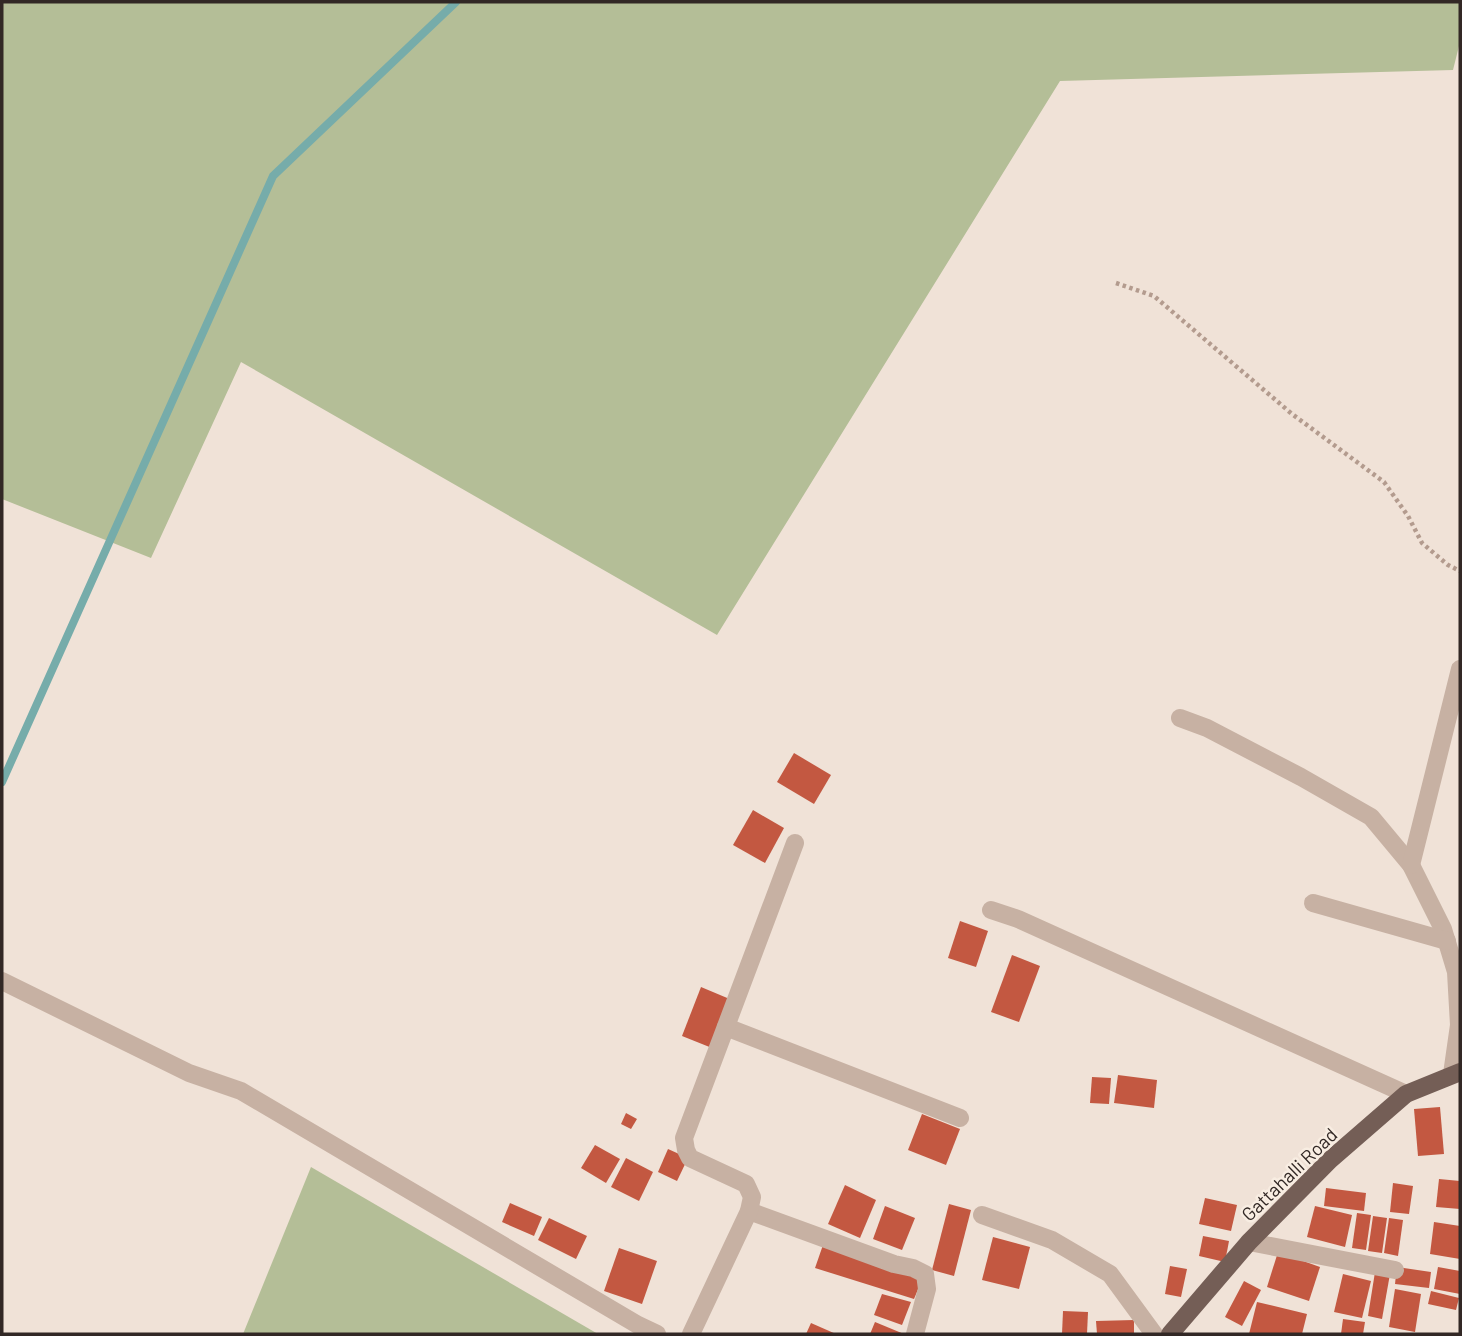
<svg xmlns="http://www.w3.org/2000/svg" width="1462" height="1336" viewBox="0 0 1462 1336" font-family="Barlow,sans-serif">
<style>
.grass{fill:#b4be97}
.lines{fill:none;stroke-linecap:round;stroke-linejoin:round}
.stream{stroke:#76acaa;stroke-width:8}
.building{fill:#c35841}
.path{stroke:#b39b8e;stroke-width:4.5;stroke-dasharray:3.5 3.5;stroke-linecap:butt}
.minor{stroke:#c7b1a3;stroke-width:18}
.major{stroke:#745e56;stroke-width:18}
.labels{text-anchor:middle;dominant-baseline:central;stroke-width:5;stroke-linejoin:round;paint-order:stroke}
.street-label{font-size:19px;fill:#322825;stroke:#f8ede2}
</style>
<rect width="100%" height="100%" fill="#f0e2d7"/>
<!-- grass -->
<g class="grass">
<polygon points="2,2 1460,2 1460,42 1453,70 1060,81 717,635 241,362 151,558 2,499"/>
<polygon points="311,1167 598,1334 243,1334"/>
</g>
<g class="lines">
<!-- stream -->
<polyline class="stream" points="2,782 273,176 456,2"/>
</g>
<!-- building -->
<g class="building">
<polygon points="794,753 831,775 814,804 777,782"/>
<polygon points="753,810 784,828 765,863 733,845"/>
<polygon points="960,921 988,931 976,967 948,958"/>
<polygon points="1012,955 1040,966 1019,1022 991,1012"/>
<polygon points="701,987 732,1000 712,1048 682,1036"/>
<polygon points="1118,1075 1157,1080 1154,1108 1114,1103"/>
<polygon points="1092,1077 1111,1078 1109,1104 1090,1103"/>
<polygon points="1440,1107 1444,1154 1418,1156 1414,1109"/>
<polygon points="626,1113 637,1119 631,1129 621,1124"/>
<polygon points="922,1114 960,1129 946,1165 908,1150"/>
<polygon points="595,1145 620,1159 606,1183 581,1168"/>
<polygon points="668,1149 688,1158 677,1181 658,1172"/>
<polygon points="626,1158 653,1172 639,1201 611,1187"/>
<polygon points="1439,1179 1460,1181 1460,1209 1436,1207"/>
<polygon points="1393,1183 1413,1186 1409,1214 1390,1212"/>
<polygon points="845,1185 876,1200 860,1238 828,1224"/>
<polygon points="1326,1188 1366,1193 1364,1211 1324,1206"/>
<polygon points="1205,1198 1237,1205 1231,1231 1199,1224"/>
<polygon points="510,1203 542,1217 534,1236 502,1222"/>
<polygon points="949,1204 971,1210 954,1276 932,1270"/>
<polygon points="885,1206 915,1218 902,1250 873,1239"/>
<polygon points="1315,1206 1352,1215 1345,1247 1307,1237"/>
<polygon points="1357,1213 1371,1215 1366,1250 1352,1248"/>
<polygon points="1373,1216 1387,1218 1382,1253 1368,1251"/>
<polygon points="549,1218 587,1236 576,1259 538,1240"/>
<polygon points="1389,1218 1403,1220 1398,1256 1384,1253"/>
<polygon points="1434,1222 1460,1226 1460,1259 1430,1254"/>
<polygon points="1203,1236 1229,1241 1225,1262 1199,1256"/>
<polygon points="993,1237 1030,1247 1019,1289 982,1280"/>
<polygon points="823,1245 922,1280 914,1299 815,1268"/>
<polygon points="619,1248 657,1261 642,1304 604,1291"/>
<polygon points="1278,1252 1320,1267 1309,1301 1267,1287"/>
<polygon points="1170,1266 1187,1269 1181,1297 1165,1294"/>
<polygon points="1397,1267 1431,1272 1429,1288 1395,1284"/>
<polygon points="1438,1267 1460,1271 1460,1294 1434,1289"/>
<polygon points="1375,1272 1390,1274 1382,1319 1368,1316"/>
<polygon points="1343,1274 1371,1281 1362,1318 1334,1312"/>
<polygon points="1244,1281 1261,1290 1242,1326 1225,1317"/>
<polygon points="1395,1289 1421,1294 1415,1332 1389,1327"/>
<polygon points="1431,1291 1459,1298 1456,1310 1428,1304"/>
<polygon points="882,1294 911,1302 902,1325 874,1315"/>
<polygon points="1257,1302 1307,1314 1302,1334 1249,1334"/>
<polygon points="1063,1311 1088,1312 1087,1334 1062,1334"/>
<polygon points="1343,1319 1365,1322 1363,1334 1341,1334"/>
<polygon points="1134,1320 1134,1334 1097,1334 1096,1321"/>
<polygon points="875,1322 904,1334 870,1334"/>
<polygon points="811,1323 836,1334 806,1334"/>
</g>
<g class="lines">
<!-- path -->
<polyline class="path" points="1116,283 1154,296 1292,414 1384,482 1408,516 1422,543 1448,565 1460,571"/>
<!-- minor -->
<g class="minor">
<polyline points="1180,718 1207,728 1301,777 1371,817 1411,865 1443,929 1456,972 1459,1025 1452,1074"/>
<polyline points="1411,865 1460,669"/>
<polyline points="1313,903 1447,941"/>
<polyline points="991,910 1018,919 1406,1094"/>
<polyline points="2,981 189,1073 241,1091 638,1325 657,1334"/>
<polyline points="726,1027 960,1118"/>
<polyline points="749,1211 894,1264 913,1268 925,1274 927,1289 915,1334"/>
<polyline points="982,1215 1052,1240 1110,1274 1154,1334"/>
<polyline points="1249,1242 1395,1270"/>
<polyline points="691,1334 749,1211 752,1197 746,1184 690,1158 686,1150 684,1138 795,843"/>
</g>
<!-- major -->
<polyline class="major" points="1170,1334 1249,1242 1330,1160 1406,1094 1460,1072"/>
</g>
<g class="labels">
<!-- street labels -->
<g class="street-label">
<text transform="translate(1289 1174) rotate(-44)">Gattahalli Road</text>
</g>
</g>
<!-- border -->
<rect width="1462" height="1336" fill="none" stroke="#322825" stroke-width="7"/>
</svg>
